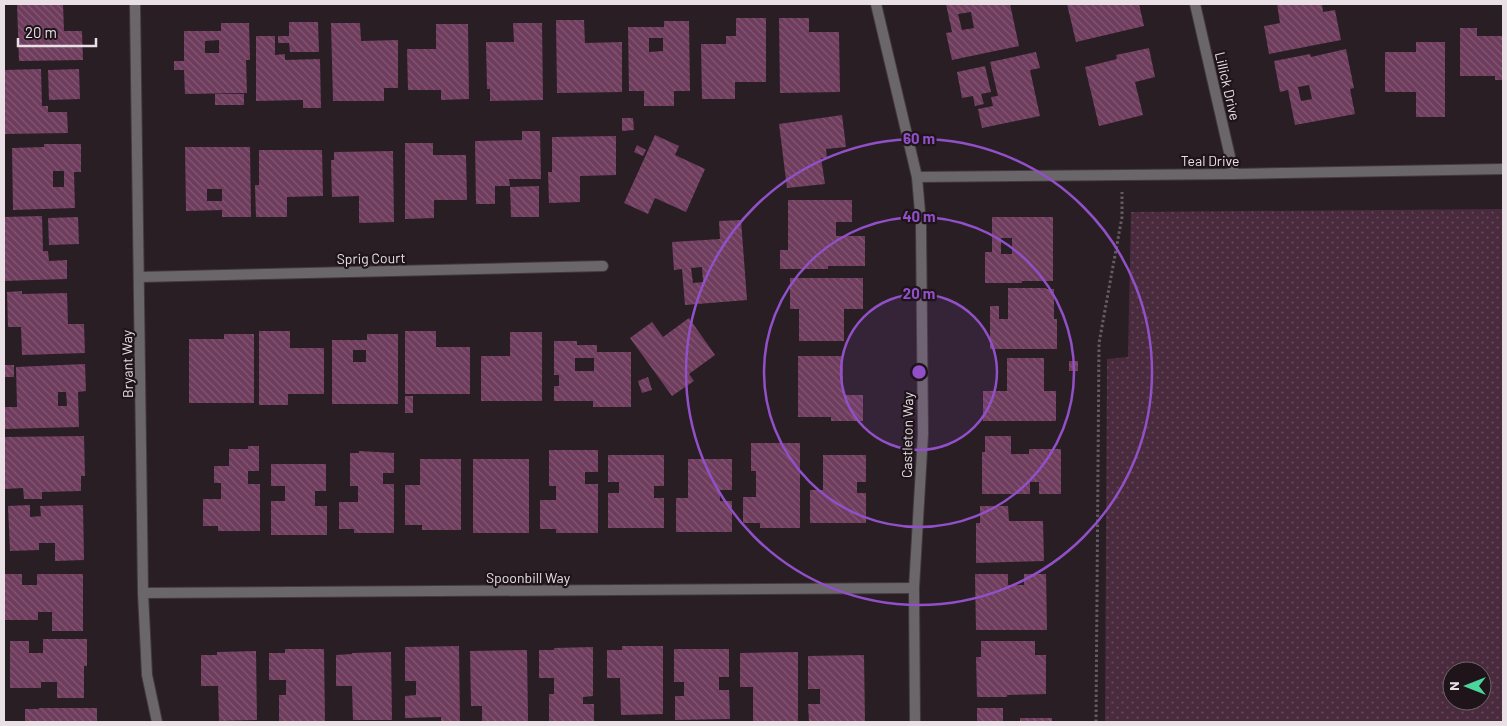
<svg xmlns="http://www.w3.org/2000/svg" width="1507" height="726" viewBox="0 0 1507 726" font-family="Barlow,sans-serif">
<style>
.park{fill:url(#park-dots);fill-rule:evenodd}
.building{fill:url(#building-back-hatch);fill-rule:evenodd}
.lines{fill:none;stroke-linecap:round;stroke-linejoin:round}
.minor-casing{stroke:#43393f;stroke-width:12}
.path{stroke:#655c62;stroke-width:3;stroke-dasharray:2.5 2.5;stroke-linecap:butt}
.minor{stroke:#6b6669;stroke-width:10}
.ring{fill:none;stroke:#9150c7;stroke-width:2.5}
.labels{text-anchor:middle;dominant-baseline:central;stroke-width:4.5;stroke-linejoin:round;paint-order:stroke}
.street-label{font-size:14px;fill:#e8e0e5;stroke:#1e141a}
.centre{fill:#9150c7;stroke:#1e141a;stroke-width:2.5}
.ring-label{font-size:15px;text-anchor:middle;font-weight:bold;fill:#9150c7;stroke:#1e141a;stroke-width:4.5;stroke-linejoin:round;paint-order:stroke}
</style>
<defs>
<pattern id="park-dots" width="8" height="8" patternUnits="userSpaceOnUse" patternTransform="scale(1.25)"><rect width="8" height="8" fill="#492b3d"/><path d="M2 2h.1M6 6h.1" fill="none" stroke="#634959" stroke-width="1.8" stroke-linecap="round"/></pattern>
<pattern id="building-back-hatch" width="6" height="6" patternUnits="userSpaceOnUse" patternTransform="scale(1.25)"><rect width="6" height="6" fill="#6e3c5c"/><path d="M-1 5l2 2M0 0l6 6M5-1l2 2" fill="none" stroke="#835873"/></pattern>
</defs>
<rect width="100%" height="100%" fill="#281e24"/>
<!-- park -->
<path class="park" d="M1503,209V722H1105L1107,359L1128,357L1131,212ZM1452,671H1482V701H1452Z"/>
<!-- building -->
<g class="building">
<polygon points="17,4 63,4 64,31 82,31 83,60 19,61"/>
<path d="M946,4H1010L1019,46L952,60L946,33L952,32ZM971,12L974,28L962,30L958,14Z"/>
<polygon points="1067,4 1108,4 1109,5 1116,4 1139,4 1144,26 1076,42"/>
<polygon points="1277,4 1322,4 1323,12 1335,10 1341,40 1269,54 1264,26 1280,23"/>
<polygon points="736,18 766,18 766,82 735,82 735,99 702,99 701,44 726,44 726,36 736,36"/>
<polygon points="779,18 809,18 809,32 839,32 840,92 780,93"/>
<polygon points="556,20 584,20 585,43 622,42 622,92 557,93"/>
<path d="M664,21H689L690,91H674V106H644V91H629L628,27H664ZM649,38H663V51L649,52Z"/>
<polygon points="289,22 318,22 319,52 290,52 289,43 278,43 278,36 289,36"/>
<path d="M221,23H249L250,60H246L247,93L185,94L184,70H174V61H184V31H221ZM219,40V53H205V41Z"/>
<polygon points="331,23 360,23 361,41 398,40 398,88 384,88 384,101 333,101"/>
<polygon points="513,23 542,23 543,100 490,101 490,89 487,89 486,42 514,42"/>
<polygon points="436,24 468,24 469,99 441,100 441,90 408,90 407,49 436,49"/>
<polygon points="1460,28 1477,28 1477,36 1503,36 1503,80 1495,80 1495,76 1460,76"/>
<polygon points="256,36 275,36 275,55 285,54 285,60 320,59 321,108 303,108 303,100 256,101"/>
<polygon points="1416,42 1445,42 1445,117 1416,117 1416,92 1385,92 1385,52 1416,52"/>
<polygon points="1149,48 1155,77 1135,82 1143,115 1099,126 1085,67 1117,59 1116,55"/>
<path d="M1346,49L1354,88L1350,89L1355,114L1295,125L1288,90L1280,92L1274,61L1310,54L1311,57ZM1309,85L1312,99L1301,101L1298,87Z"/>
<polygon points="1036,52 1040,68 1030,70 1040,116 982,128 978,109 993,106 991,97 998,96 990,62"/>
<polygon points="985,66 991,92 981,94 984,104 975,106 973,96 962,98 957,72"/>
<polygon points="41,69 42,106 48,106 48,112 67,112 68,133 4,134 4,70"/>
<polygon points="79,69 80,99 49,100 48,70"/>
<rect x="215" y="94" width="29" height="11"/>
<polygon points="842,115 846,147 826,149 827,158 821,158 825,184 787,188 779,124"/>
<polygon points="622,118 633,118 634,130 622,131"/>
<polygon points="522,131 540,131 541,179 509,179 510,186 495,186 495,204 476,204 475,141 522,140"/>
<polygon points="655,135 679,146 675,155 705,169 686,212 655,198 648,214 624,203"/>
<polygon points="616,136 616,175 580,176 580,202 549,203 548,172 552,172 552,137"/>
<polygon points="405,143 433,143 433,155 466,155 467,200 434,200 434,218 405,219"/>
<path d="M44,144H81V172H74L75,208L13,210L12,148L44,147ZM53,171H64V187H53Z"/>
<polygon points="637,145 646,150 643,156 634,152"/>
<path d="M185,147H250L251,217H222V210L186,211ZM207,189H222V201H207Z"/>
<polygon points="259,150 322,150 323,196 287,197 287,217 256,217 255,185 259,185"/>
<polygon points="393,151 394,222 359,223 359,196 332,197 331,160 334,160 334,152"/>
<polygon points="539,186 539,217 511,217 510,187"/>
<polygon points="788,200 852,200 852,222 836,222 836,236 865,236 865,266 828,266 828,269 780,269 780,250 788,250"/>
<polygon points="42,216 43,251 48,251 49,261 67,260 67,279 4,281 4,217"/>
<polygon points="78,217 79,244 49,245 48,218"/>
<path d="M992,217H1053V281H1022V283H985V252H992ZM1001,238H1012V254H1001Z"/>
<path d="M741,220L747,300L685,305L682,269L674,270L672,242L720,239L719,221ZM702,267L703,282L693,283L691,268Z"/>
<polygon points="790,278 863,278 863,309 844,309 844,341 799,341 799,309 790,309"/>
<polygon points="1008,288 1046,288 1046,289 1054,289 1054,319 1057,319 1057,349 990,349 990,306 999,306 999,319 1008,319"/>
<polygon points="22,291 22,294 67,293 68,324 84,324 85,353 22,355 21,327 8,327 7,292"/>
<polygon points="689,318 715,355 689,374 694,381 672,396 630,338 652,322 663,337"/>
<polygon points="259,331 290,331 290,348 324,348 324,394 288,394 288,405 259,405"/>
<polygon points="405,331 436,331 436,347 470,347 470,394 405,394"/>
<polygon points="510,332 542,332 542,401 481,401 481,356 510,356"/>
<polygon points="224,334 254,334 254,403 189,403 189,339 224,339"/>
<path d="M367,334H398V404H332V340H367ZM353,350H366V362H353Z"/>
<path d="M554,341H577V345H597V352H631V407H593V401H554V386H559V375H554ZM575,358H594V371H575Z"/>
<polygon points="798,356 843,356 843,395 863,395 863,421 831,421 831,417 798,417"/>
<polygon points="1007,358 1044,358 1044,391 1056,391 1056,421 983,421 983,391 1007,391"/>
<rect x="1069" y="361" width="9" height="10"/>
<path d="M85,364L86,391L78,392L79,427L4,429V407H17L16,367ZM58,392H66L67,406H58Z"/>
<rect x="4" y="365" width="10" height="12"/>
<polygon points="648,377 652,390 642,393 638,381"/>
<rect x="405" y="396" width="8" height="17"/>
<polygon points="84,436 85,476 81,476 81,491 42,492 42,499 24,499 23,488 4,489 4,437"/>
<polygon points="985,436 1011,436 1011,454 1029,454 1029,449 1061,449 1061,494 1039,494 1039,482 1030,482 1030,494 982,494 982,452 985,452"/>
<polygon points="751,443 800,443 800,528 760,528 760,523 743,523 743,497 756,497 756,471 751,471"/>
<polygon points="248,446 259,446 259,471 248,471 248,484 260,484 260,531 218,531 218,526 203,526 203,499 221,499 221,483 214,483 214,466 229,466 229,449 248,449"/>
<polygon points="549,450 598,450 598,472 585,472 585,484 598,484 598,533 556,533 556,529 540,529 540,500 556,500 556,486 549,486"/>
<polygon points="359,451 394,453 394,473 383,473 383,484 394,484 394,533 354,533 354,529 339,529 339,502 358,502 358,486 350,486 350,453 359,453"/>
<polygon points="608,455 664,455 664,486 654,486 654,498 664,498 664,528 608,528 608,493 619,493 619,482 608,482"/>
<polygon points="823,455 866,455 866,482 857,482 857,493 866,493 866,523 810,523 810,490 823,490"/>
<polygon points="420,459 461,459 461,530 422,530 422,525 405,525 405,485 420,485"/>
<rect x="473" y="459" width="56" height="74"/>
<polygon points="688,459 732,459 732,490 720,490 720,501 732,501 732,532 676,532 676,498 688,498"/>
<polygon points="271,464 326,464 326,491 315,491 315,506 327,506 327,535 271,535 271,501 285,501 285,486 271,486"/>
<polygon points="30,505 30,517 41,516 40,506 83,505 84,560 55,561 55,543 39,543 39,550 10,551 8,506"/>
<polygon points="980,506 1008,506 1009,521 1043,521 1044,561 976,563 976,523 980,523"/>
<polygon points="5,574 22,574 22,585 37,585 37,574 83,574 83,631 52,631 52,612 38,612 38,620 5,620"/>
<polygon points="975,574 1008,574 1008,585 1024,585 1024,574 1046,574 1047,630 976,630"/>
<polygon points="43,639 87,639 87,666 84,666 84,698 57,698 57,682 41,682 41,688 10,688 10,641 29,641 29,653 43,653"/>
<polygon points="981,641 1035,641 1035,655 1046,655 1046,694 1007,695 1007,697 977,697 976,657 981,657"/>
<polygon points="459,646 460,722 441,722 441,717 405,718 405,696 416,695 416,681 405,681 405,647"/>
<polygon points="622,646 663,646 663,714 621,715 620,678 607,678 607,650 622,650"/>
<polygon points="593,647 593,696 583,697 583,704 594,704 594,722 549,722 549,694 554,694 554,678 539,678 539,650 554,650 554,648"/>
<polygon points="285,649 324,649 325,722 279,722 279,695 286,695 286,680 269,680 269,653 285,653"/>
<polygon points="674,649 729,649 729,677 719,677 719,690 729,690 730,719 675,720 675,696 684,696 684,682 674,682"/>
<polygon points="527,650 528,721 482,722 482,706 471,706 470,651"/>
<polygon points="256,651 257,720 219,721 218,686 201,686 201,655 217,655 217,652"/>
<polygon points="391,652 392,720 353,720 352,686 336,686 336,655 352,654 352,653"/>
<polygon points="798,652 798,722 753,722 753,687 740,687 740,653"/>
<polygon points="864,655 865,722 809,722 808,704 820,704 820,689 808,689 808,656"/>
<polygon points="39,708 97,708 97,722 25,722 25,709 39,709"/>
<rect x="977" y="708" width="26" height="14"/>
<rect x="1020" y="718" width="32" height="4"/>
</g>
<g class="lines">
<defs>
<g id="minor">
<polyline points="135,4 143,593 147,675 157,722"/>
<polyline points="876,4 917,177 921,224 923,434 914,588 915,722"/>
<polyline points="1195,4 1234,174"/>
<polyline points="917,177 1234,174 1503,169"/>
<polyline points="140,277 603,266"/>
<polyline points="143,593 914,588"/>
</g>
</defs>
<!-- minor casing -->
<use href="#minor" class="minor-casing"/>
<!-- path -->
<polyline class="path" points="1096,722 1099,343 1122,217 1122,192"/>
<!-- minor -->
<use href="#minor" class="minor"/>
</g>
<!-- distance rings -->
<circle cx="919" cy="372" r="78" fill="#9150c7" fill-opacity=".12"/>
<g class="ring">
<circle cx="919" cy="372" r="78"/>
<circle cx="919" cy="372" r="155"/>
<circle cx="919" cy="372" r="233"/>
</g>
<g class="labels">
<!-- street labels -->
<g class="street-label">
<text transform="translate(1228 86) rotate(77)">Lillick Drive</text>
<text x="1210" y="160">Teal Drive</text>
<text transform="translate(371 258) rotate(-1)">Sprig Court</text>
<text transform="translate(127 364) rotate(-91)">Bryant Way</text>
<text transform="translate(907 435) rotate(-89)">Castleton Way</text>
<text x="528" y="577">Spoonbill Way</text>
</g>
</g>
<circle cx="919" cy="372" r="8" class="centre"/>
<g class="ring-label">
<text x="919" y="144">60 m</text>
<text x="919" y="222">40 m</text>
<text x="919" y="299">20 m</text>
</g>
<!-- border -->
<rect width="1507" height="726" fill="none" stroke="#e8e0e5" stroke-width="10"/>
<!-- north arrow -->
<g transform="translate(1467 686) rotate(270)"><circle r="24" fill="#1e141a" stroke="#6f666b"/>
<path d="M0-4L9 19L0 12L-9 19Z" fill="#4bd49b"/>
<text y="-8" font-size="14" font-weight="bold" text-anchor="middle" fill="#e8e0e5">N</text>
</g>
<!-- scale -->
<path d="M18 38v8h78v-8" fill="none" stroke="#e8e0e5" stroke-width="2.5"/>
<text x="25" y="38" font-size="15" fill="#e8e0e5" stroke="#1e141a" stroke-width="4" paint-order="stroke">20 m</text>
</svg>
